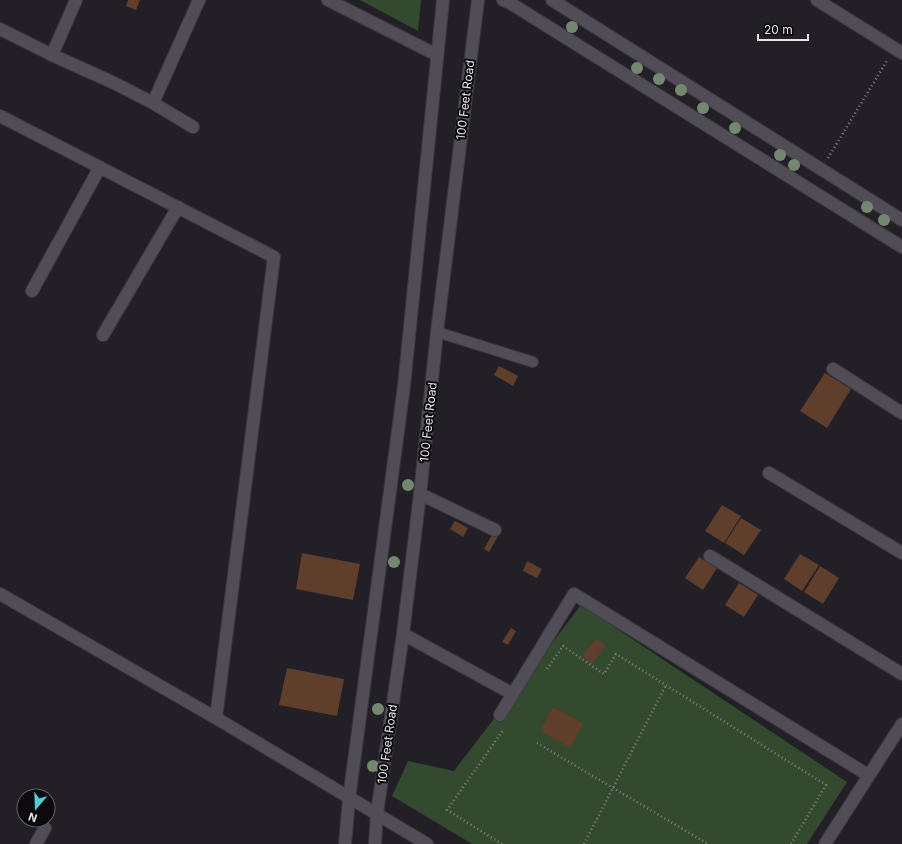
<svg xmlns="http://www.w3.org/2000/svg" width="902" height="844" viewBox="0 0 902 844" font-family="Inter,sans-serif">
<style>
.green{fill:#334a2e}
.building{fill:#5f3e2c}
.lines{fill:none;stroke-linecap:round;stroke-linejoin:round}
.lane-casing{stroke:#3c3940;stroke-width:12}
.street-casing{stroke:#3c3940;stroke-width:14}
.secondary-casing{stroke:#3c3940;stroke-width:14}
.path{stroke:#848188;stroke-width:2.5;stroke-dasharray:1 3;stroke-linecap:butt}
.lane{stroke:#514d56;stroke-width:10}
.street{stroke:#514d56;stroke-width:12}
.secondary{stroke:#514d56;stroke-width:12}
.tree{fill:#73886e}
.labels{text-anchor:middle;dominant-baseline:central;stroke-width:4;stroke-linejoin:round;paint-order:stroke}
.street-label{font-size:12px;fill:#e6e3e9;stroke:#0c0a0d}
</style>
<rect width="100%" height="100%" fill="#231f27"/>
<!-- green -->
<g class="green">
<polygon points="360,0 421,0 418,31"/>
<polygon points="581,605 847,782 807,844 472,844 392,796 408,761 454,771"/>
</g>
<!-- building -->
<g class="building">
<polygon points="128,0 140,0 136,10 126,6"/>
<polygon points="499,366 518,376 513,386 494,375"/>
<polygon points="825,373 851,389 827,428 800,411"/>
<polygon points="722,505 741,516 724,543 705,531"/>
<polygon points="741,518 761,530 744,555 725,543"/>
<polygon points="455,521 468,528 463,537 450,529"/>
<polygon points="494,531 499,534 489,552 484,549"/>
<polygon points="302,553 360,564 353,600 296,589"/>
<polygon points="800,554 819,565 802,591 784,579"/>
<polygon points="699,557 717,568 703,590 685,578"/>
<polygon points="527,561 542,569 537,578 523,571"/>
<polygon points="820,566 839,578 823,604 804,592"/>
<polygon points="739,583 758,595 744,617 725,605"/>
<polygon points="511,628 516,631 508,645 502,642"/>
<polygon points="596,639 606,646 592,664 582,656"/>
<polygon points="287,668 344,679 337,716 279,705"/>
<polygon points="553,707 583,723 570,748 540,731"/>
</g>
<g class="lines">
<defs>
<polyline id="lane" points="437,332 533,362"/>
<g id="street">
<polyline points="328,0 437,55"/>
<polyline points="817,0 902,53"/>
<polyline points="0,29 52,55 112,82 153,103 199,0"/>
<polyline points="52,55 76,0"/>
<polyline points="153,103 193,127"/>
<polyline points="0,116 274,257 216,718"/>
<polyline points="32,291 100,167"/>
<polyline points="103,335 178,207"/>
<polyline points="833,369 902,413"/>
<polyline points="769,473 902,553"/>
<polyline points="420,494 495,530"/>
<polyline points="710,556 902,674"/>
<polyline points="403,634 513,694"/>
<polyline points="500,715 574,594 868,775"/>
<polyline points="36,844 45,828"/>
<polyline points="825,844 902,724"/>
</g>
<g id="secondary">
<polyline points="503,0 510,3 902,247"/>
<polyline points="552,0 902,220"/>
<polyline points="0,594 216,718 427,844"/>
<polyline points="345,844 349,799 404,386 443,0"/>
<polyline points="375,844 377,813 403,634 420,494 437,332 478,0"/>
</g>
</defs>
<!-- lane casing -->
<use href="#lane" class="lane-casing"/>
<!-- street casing -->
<use href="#street" class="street-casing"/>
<!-- secondary casing -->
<use href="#secondary" class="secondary-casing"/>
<!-- path -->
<g class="path">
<polyline points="828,158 888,59"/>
<polyline points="547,669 563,646 604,674 616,654 826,785 791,844"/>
<polyline points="537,743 708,844"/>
<polyline points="502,844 447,810 504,729"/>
<polyline points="584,844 666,685"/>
</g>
<!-- lane -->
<use href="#lane" class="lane"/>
<!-- street -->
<use href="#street" class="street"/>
<!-- secondary -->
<use href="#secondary" class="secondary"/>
</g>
<!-- trees -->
<g class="tree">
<circle cx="572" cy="27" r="6"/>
<circle cx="637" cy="68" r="6"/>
<circle cx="659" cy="79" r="6"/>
<circle cx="681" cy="90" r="6"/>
<circle cx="703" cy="108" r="6"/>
<circle cx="735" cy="128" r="6"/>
<circle cx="780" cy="155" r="6"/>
<circle cx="794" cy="165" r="6"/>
<circle cx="867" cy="207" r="6"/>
<circle cx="884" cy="220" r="6"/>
<circle cx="408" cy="485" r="6"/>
<circle cx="394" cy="562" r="6"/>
<circle cx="378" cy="709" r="6"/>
<circle cx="373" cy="766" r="6"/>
</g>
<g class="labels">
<!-- street labels -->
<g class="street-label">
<text transform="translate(465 100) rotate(-83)">100 Feet Road</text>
<text transform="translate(428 422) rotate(-84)">100 Feet Road</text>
<text transform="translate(387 744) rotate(-82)">100 Feet Road</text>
</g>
</g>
<!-- north arrow -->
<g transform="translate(36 808) rotate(199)"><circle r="19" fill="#0c0a0d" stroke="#636165"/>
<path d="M0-3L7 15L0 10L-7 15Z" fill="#53cbdb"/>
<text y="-6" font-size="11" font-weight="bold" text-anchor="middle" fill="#e6e3e9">N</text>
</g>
<!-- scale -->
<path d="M758 34v6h50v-6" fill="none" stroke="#e6e3e9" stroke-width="2"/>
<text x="764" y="34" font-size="12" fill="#e6e3e9" stroke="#0c0a0d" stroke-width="3" paint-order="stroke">20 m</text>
</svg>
